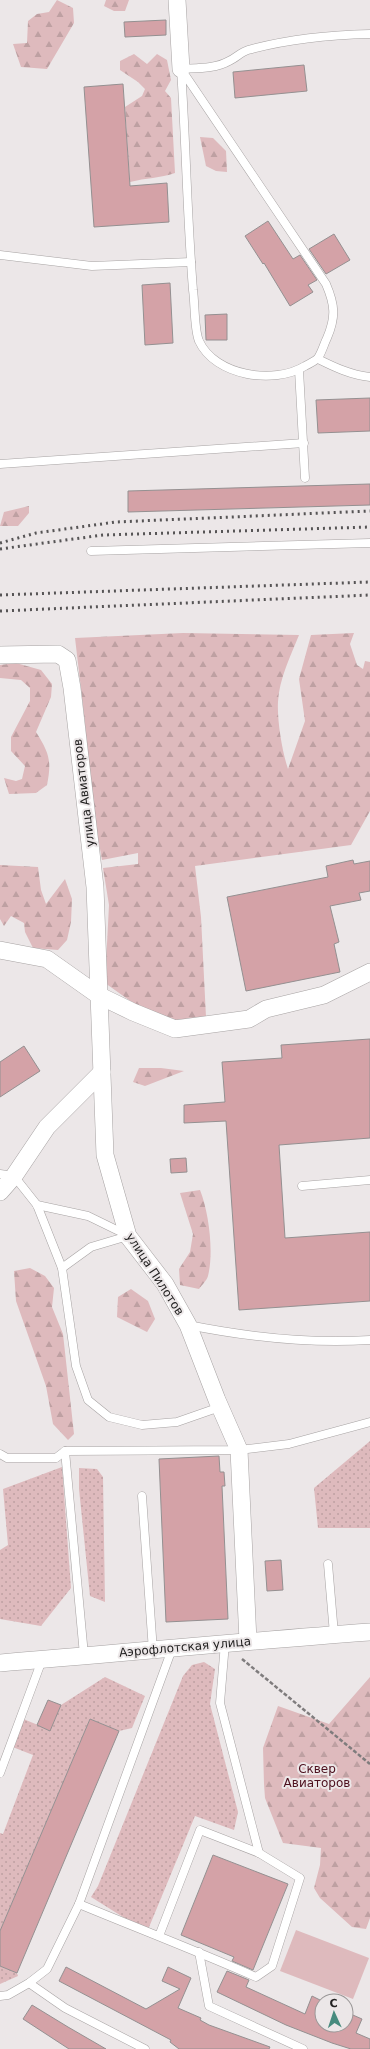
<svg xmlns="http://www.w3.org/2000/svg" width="370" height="2049" viewBox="0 0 370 2049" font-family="'DejaVu Sans',sans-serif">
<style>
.grass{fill:url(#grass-dots)}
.forest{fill:url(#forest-firs)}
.garden{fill:#debabd}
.building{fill:#d4a2a7;stroke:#949091}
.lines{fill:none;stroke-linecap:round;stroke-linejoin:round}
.service-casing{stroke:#a7a3a3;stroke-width:9}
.minor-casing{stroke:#a7a3a3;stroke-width:18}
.path{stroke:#7f7c7d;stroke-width:2.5;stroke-dasharray:4 2;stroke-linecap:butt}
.service{stroke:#fff;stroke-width:8}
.minor{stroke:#fff;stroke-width:17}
.rail{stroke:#565455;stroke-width:3;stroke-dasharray:2 4;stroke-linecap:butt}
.labels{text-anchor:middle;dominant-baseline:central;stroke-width:4;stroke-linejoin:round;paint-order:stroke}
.street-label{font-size:12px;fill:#222121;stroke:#ece7e8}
.park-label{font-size:12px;fill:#4c0f1d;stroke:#ece7e8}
</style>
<defs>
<pattern id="grass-dots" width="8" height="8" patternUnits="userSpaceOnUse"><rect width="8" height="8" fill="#debabd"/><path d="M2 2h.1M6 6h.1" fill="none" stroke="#bea0a2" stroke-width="1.8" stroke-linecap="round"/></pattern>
<pattern id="forest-firs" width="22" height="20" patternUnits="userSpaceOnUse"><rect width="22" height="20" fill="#debabd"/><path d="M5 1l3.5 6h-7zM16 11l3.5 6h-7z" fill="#bea0a2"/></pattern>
</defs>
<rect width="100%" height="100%" fill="#ece7e8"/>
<!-- grass -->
<g class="grass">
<polygon points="370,1441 370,1528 318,1528 314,1488"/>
<polygon points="62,1467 71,1588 41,1626 0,1619 0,1550 8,1545 3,1489"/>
<polygon points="79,1468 97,1469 103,1477 105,1602 90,1596 79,1489"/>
<polygon points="204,1662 215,1669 210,1704 238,1812 234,1830 195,1816 147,1932 91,1897 98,1886 183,1676 192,1665"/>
<polygon points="105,1677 145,1696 132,1728 119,1731 90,1719 0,1931 0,1833 3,1834 33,1755 10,1746 21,1718 50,1730 61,1705"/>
<polygon points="0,1966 17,1973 18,1976 0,1984"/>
</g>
<!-- forest -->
<g class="forest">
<polygon points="57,0 73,8 74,23 47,69 21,67 13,44 27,43 28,21 37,14 49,12"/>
<polygon points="106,0 129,0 125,11 114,11 104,6"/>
<path d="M134,54L147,64L157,54L167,60L171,80L165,91L171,98L175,173C160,178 146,178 130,182L125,107L142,96L145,89L138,82L120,70V61Z"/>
<polygon points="200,137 213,138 226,151 227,172 216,171 206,166"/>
<polygon points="29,506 29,513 18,526 0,526 4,512"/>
<path d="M183,633L299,635C291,655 279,679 278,702C277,720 282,751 288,769L305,721L299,679L311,635L354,633L350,644L357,665L363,669L365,661L370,662V811L351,845L195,866L201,917L206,1017L175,1020L136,1005L105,983L109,905L103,868L138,864V853L102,860L91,799L85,723L75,638Z"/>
<path d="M16,663L41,670L52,684L51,697L36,732C49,753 52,760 47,785L36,793L9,794L4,778L16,781L22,779L25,766L11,751V737L30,701V688L21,680L0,678V665Z"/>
<polygon points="0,865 38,867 41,890 46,904 65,879 72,899 71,922 67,940 58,950 33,948 25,932 24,923 11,916 4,926 0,919"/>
<polygon points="139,1068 161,1068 184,1071 145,1086 133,1082"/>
<path d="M200,1190C209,1213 214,1252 208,1276C207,1280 202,1285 199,1289L180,1285L179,1269L190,1252L193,1234L180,1193Z"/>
<polygon points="30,1268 45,1276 54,1288 52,1307 63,1334 74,1434 68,1440 53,1424 46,1386 16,1301 14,1271"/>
<polygon points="131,1289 148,1301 155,1319 147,1332 117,1317 118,1297"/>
<polygon points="370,1677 370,1918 366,1929 352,1927 320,1898 314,1888 320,1865 321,1848 283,1843 265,1798 264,1784 263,1748 278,1706 329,1724"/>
</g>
<!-- garden -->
<polygon class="garden" points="296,1930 369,1958 353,1999 280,1971"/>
<!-- building -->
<g class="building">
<polygon points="166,20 166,35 125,37 124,22"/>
<polygon points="304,65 307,91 235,98 233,72"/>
<polygon points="123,84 130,186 167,183 169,222 94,227 84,87"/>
<polygon points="268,221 293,259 300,255 317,280 308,285 313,292 290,306 264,263 263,264 245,236"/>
<polygon points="334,234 350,260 326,274 309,249"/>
<polygon points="170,283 173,343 145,345 142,285"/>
<polygon points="227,314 227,340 206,340 205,315"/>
<polygon points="370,398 370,431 318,433 316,400"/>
<polygon points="370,484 370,505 128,512 128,491"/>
<polygon points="353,860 354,864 370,861 370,891 359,893 361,900 330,906 339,942 334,944 340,972 246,991 227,897 328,877 326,866"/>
<polygon points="370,1039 370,1138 279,1145 285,1238 370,1232 370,1301 239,1310 226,1121 184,1123 184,1105 225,1102 222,1062 282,1058 281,1045"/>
<polygon points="24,1046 40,1071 0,1097 0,1062"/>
<polygon points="186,1158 187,1172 171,1173 170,1159"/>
<polygon points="219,1456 220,1472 224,1472 225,1486 222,1486 228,1619 166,1622 159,1459"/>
<polygon points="281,1560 283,1590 267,1591 265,1561"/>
<polygon points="48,1700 61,1705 50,1731 37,1725"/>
<polygon points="90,1719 119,1731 17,1973 0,1966 0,1931"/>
<polygon points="213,1855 288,1884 253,1970 232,1961 234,1957 181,1935"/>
<polygon points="66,1967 146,2009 180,1989 162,1981 168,1967 191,1978 178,2008 201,2018 200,2020 209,2025 270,2047 269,2049 179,2049 170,2042 171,2040 59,1981"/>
<polygon points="227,1971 249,1980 246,1987 305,2014 312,1996 322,2001 322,2025 346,2025 346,2012 362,2019 356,2033 370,2039 370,2049 351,2049 332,2043 286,2025 217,1992"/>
<polygon points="32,2005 68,2027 106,2049 69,2049 23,2019"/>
</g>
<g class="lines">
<defs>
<g id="service">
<path d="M181,69L326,284C335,305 336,317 327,338C324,344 322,352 318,358C315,361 309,364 305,366C274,385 215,376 199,341C194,329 195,303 193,290C187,216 186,142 181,69Z"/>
<path d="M181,69C197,68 215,69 229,61C236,58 241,52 248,50C288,39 329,35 370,34"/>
<polyline points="0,255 92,266 191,262"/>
<path d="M318,359C334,367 351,375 370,377"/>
<polyline points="299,370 305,478"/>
<polyline points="0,464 304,443"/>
<polyline points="91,551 370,543"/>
<polyline points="0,1174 14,1176 37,1205 62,1268 76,1366 88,1400 109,1417 142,1425 177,1422 220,1407"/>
<polyline points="302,1186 370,1180"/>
<polyline points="37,1205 88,1216 127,1235"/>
<polyline points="62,1268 91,1247 128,1236"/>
<path d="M188,1325C248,1337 308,1344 370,1340"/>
<polyline points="65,1451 84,1655"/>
<polyline points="0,1454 7,1458 56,1458 65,1451 239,1450 289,1444 370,1422"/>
<polyline points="142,1496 153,1651"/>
<polyline points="328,1564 334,1634"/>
<polyline points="225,1643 220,1703 259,1853"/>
<polyline points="0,1773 42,1660"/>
<path d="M79,1904C137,1928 197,1951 256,1977L272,1966L300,1878L259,1853L200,1830L159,1936"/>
<polyline points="199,1952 209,2006 303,2049"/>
<polyline points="29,1983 65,2008 145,2049"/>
<polyline points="0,1996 8,1995 29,1983 47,1969 79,1904 172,1649"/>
</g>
<g id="minor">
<polyline points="177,0 181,69"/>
<polyline points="0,655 58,654 67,660 72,688 95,887 105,1155 128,1236 165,1284 188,1325 217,1400 239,1450 248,1641"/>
<polyline points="0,950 47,959 98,995 133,1012 175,1029 249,1019 266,1009 324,995 370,972"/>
<polyline points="0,1192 14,1176 47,1127 102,1072"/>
<path d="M0,1663C123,1653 246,1641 370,1632"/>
</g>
</defs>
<!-- service casing -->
<use href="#service" class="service-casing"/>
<!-- minor casing -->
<use href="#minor" class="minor-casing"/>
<!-- path -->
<polyline class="path" points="242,1659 370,1764"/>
<!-- service -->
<use href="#service" class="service"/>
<!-- minor -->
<use href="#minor" class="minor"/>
<!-- rail -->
<g class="rail">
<polyline points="0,543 36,533 116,522 370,511"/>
<polyline points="0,549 103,535 370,527"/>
<polyline points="0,595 370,582"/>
<polyline points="0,611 370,595"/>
</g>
</g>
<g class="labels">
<!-- street labels -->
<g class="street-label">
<text transform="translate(84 793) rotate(-97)">улица Авиаторов</text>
<text transform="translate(155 1274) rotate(57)">улица Пилотов</text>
<text transform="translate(185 1647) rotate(-5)">Аэрофлотская улица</text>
</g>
<!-- park labels -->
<g class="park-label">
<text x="317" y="1769">Сквер<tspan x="317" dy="14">Авиаторов</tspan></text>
</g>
</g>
<!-- north arrow -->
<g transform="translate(334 2013) rotate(357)"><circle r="19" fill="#ece7e8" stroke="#9b9898"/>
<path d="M0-3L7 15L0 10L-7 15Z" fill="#478b7e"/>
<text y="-6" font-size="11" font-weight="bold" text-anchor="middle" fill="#222121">С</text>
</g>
</svg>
